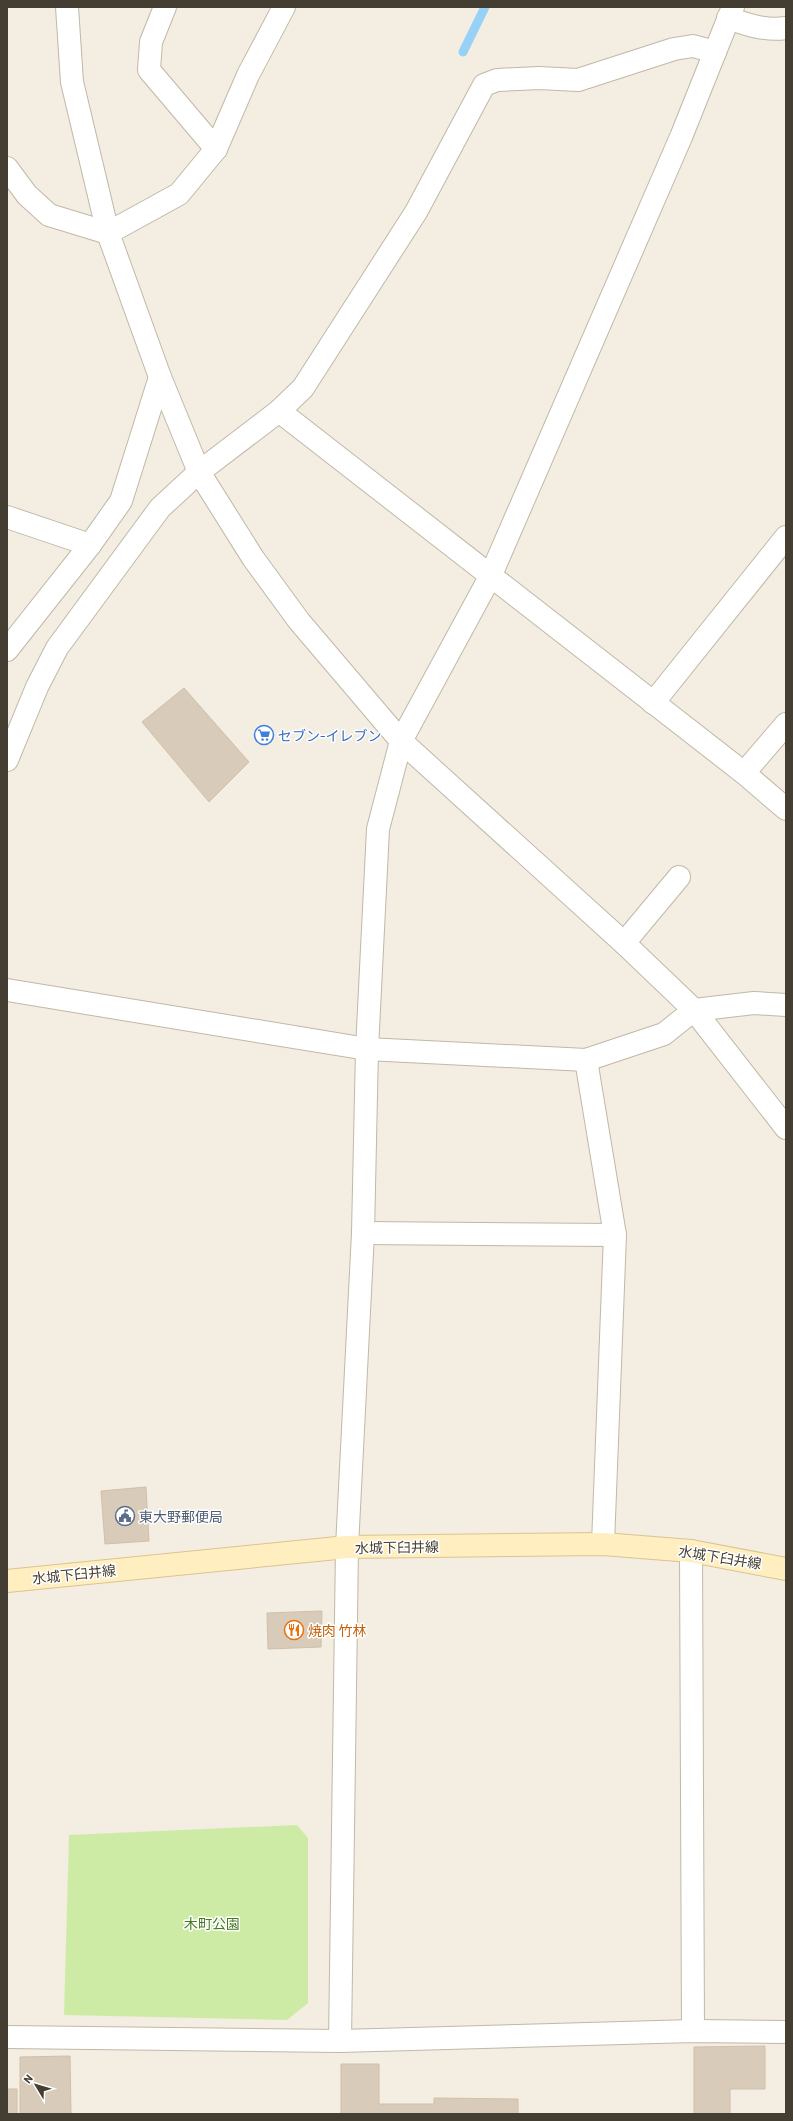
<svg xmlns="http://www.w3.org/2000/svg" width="793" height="2121" viewBox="0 0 793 2121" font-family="Barlow,'Noto Sans JP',sans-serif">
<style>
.green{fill:#ceeba6}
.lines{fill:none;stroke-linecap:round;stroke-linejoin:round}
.stream{stroke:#97d2f6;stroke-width:9}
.building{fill:#d8cbb9;stroke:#d0c0a9}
.minor-casing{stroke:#c1b8a7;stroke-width:24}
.tertiary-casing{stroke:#c1b8a7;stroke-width:24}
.secondary-casing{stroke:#dac48f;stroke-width:24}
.minor{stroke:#fff;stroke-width:22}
.tertiary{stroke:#fff;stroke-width:22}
.secondary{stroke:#ffeebf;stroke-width:22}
.labels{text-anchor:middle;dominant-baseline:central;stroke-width:3;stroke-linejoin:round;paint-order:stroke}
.shop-label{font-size:14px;fill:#366cbe;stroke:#fff;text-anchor:start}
.service-label{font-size:14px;fill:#4e5e75;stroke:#fff;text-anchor:start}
.street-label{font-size:14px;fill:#443d32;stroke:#fff}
.food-label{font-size:14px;fill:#c56008;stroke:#fff;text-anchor:start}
.park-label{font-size:14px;fill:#457a21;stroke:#fff}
</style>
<rect width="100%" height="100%" fill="#f3ede2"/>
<!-- green -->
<polygon class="green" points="297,1825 308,1838 308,2003 287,2020 64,2015 69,1835"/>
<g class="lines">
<!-- stream -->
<polyline class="stream" points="463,52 485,7"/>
</g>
<!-- building -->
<g class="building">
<polygon points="184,688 249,762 209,802 142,722"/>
<polygon points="146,1487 149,1541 105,1544 101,1491"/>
<polygon points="322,1611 321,1647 268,1649 267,1613"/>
<polygon points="765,2046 765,2089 730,2089 730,2114 694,2114 694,2047"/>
<polygon points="70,2056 71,2114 20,2114 20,2057"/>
<polygon points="341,2064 379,2064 379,2104 434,2104 434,2098 518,2099 518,2114 341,2114"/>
<rect x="7" y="2089" width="10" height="25"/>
</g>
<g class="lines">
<defs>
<g id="minor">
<polyline points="165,7 151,42 149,70 216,149"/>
<path d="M728,18C748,25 765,31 786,28"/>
<polyline points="7,168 27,195 49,215 108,233 179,194 216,149 248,75 284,7"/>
<polyline points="279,411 744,773 786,809"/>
<polyline points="7,517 90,545"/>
<polyline points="7,650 90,545 121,501 160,377"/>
<polyline points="653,703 786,537"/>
<polyline points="7,760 37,687 57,648 160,508 199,472 279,411 303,388 416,212 484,85 497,80 539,78 578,80 674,49 693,46 715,52"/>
<polyline points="744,773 786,724"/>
<polyline points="624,943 679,877"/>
<polyline points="7,990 367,1049 586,1060 664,1034 694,1010 754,1003 786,1005"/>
<polyline points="586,1060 615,1235 603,1544"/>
<polyline points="363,1233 615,1235"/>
<polyline points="691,1551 693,2031"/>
</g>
<g id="tertiary">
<polyline points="67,7 72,82 108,233 160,377 199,472 253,558 299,621 401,741 624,943 694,1010 786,1128"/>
<polyline points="7,2037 340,2041 693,2031 786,2032"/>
<polyline points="340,2041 347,1547 363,1233 367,1049 378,829 401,741 490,577 681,137 733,7"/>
</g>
<polyline id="secondary" points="7,1581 347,1547 603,1544 691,1551 786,1569"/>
</defs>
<!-- minor casing -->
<use href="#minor" class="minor-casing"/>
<!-- tertiary casing -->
<use href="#tertiary" class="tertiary-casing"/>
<!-- secondary casing -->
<use href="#secondary" class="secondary-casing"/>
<!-- minor -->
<use href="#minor" class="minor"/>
<!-- tertiary -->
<use href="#tertiary" class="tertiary"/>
<!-- secondary -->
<use href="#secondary" class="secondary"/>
</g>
<!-- icons -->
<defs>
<symbol id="supermarket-ring" viewBox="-11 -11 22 22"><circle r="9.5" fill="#fff" stroke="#3f7fe0" stroke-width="1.5"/><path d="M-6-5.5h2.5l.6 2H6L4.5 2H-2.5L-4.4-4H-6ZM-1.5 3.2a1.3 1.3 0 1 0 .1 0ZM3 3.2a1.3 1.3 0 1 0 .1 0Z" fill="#3f7fe0"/></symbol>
<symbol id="civic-ring" viewBox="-11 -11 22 22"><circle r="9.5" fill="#fff" stroke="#5c6f8a" stroke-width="1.5"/><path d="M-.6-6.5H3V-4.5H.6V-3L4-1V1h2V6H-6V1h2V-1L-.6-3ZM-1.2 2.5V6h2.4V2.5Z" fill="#5c6f8a"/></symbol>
<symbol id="restaurant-ring" viewBox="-11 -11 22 22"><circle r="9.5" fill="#fff" stroke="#e8710a" stroke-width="1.5"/><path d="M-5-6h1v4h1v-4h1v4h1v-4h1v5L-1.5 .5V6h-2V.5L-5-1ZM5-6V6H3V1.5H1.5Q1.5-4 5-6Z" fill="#e8710a"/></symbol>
</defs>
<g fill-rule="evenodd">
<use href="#supermarket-ring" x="253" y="724" width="22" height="22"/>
<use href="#civic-ring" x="114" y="1505" width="22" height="22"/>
<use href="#restaurant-ring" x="283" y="1619" width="22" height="22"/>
</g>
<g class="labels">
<!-- shop labels -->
<g class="shop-label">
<text x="278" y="735">セブン-イレブン</text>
</g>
<!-- service labels -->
<g class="service-label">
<text x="139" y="1516">東大野郵便局</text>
</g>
<!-- street labels -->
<g class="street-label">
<text transform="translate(397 1547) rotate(-1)">水城下臼井線</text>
<text transform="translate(720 1557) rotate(9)">水城下臼井線</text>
<text transform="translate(74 1574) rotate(-6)">水城下臼井線</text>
</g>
<!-- food labels -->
<g class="food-label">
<text x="308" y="1630">焼肉 竹林</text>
</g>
<!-- park labels -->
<g class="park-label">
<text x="212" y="1923">木町公園</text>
</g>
</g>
<!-- border -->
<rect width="793" height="2121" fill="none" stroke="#443d32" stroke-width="16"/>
<!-- north arrow -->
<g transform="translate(36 2085) rotate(308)" stroke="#ffffff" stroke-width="3" paint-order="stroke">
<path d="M0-3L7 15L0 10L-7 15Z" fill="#443d32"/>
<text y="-6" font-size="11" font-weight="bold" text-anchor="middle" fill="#443d32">N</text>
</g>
</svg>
